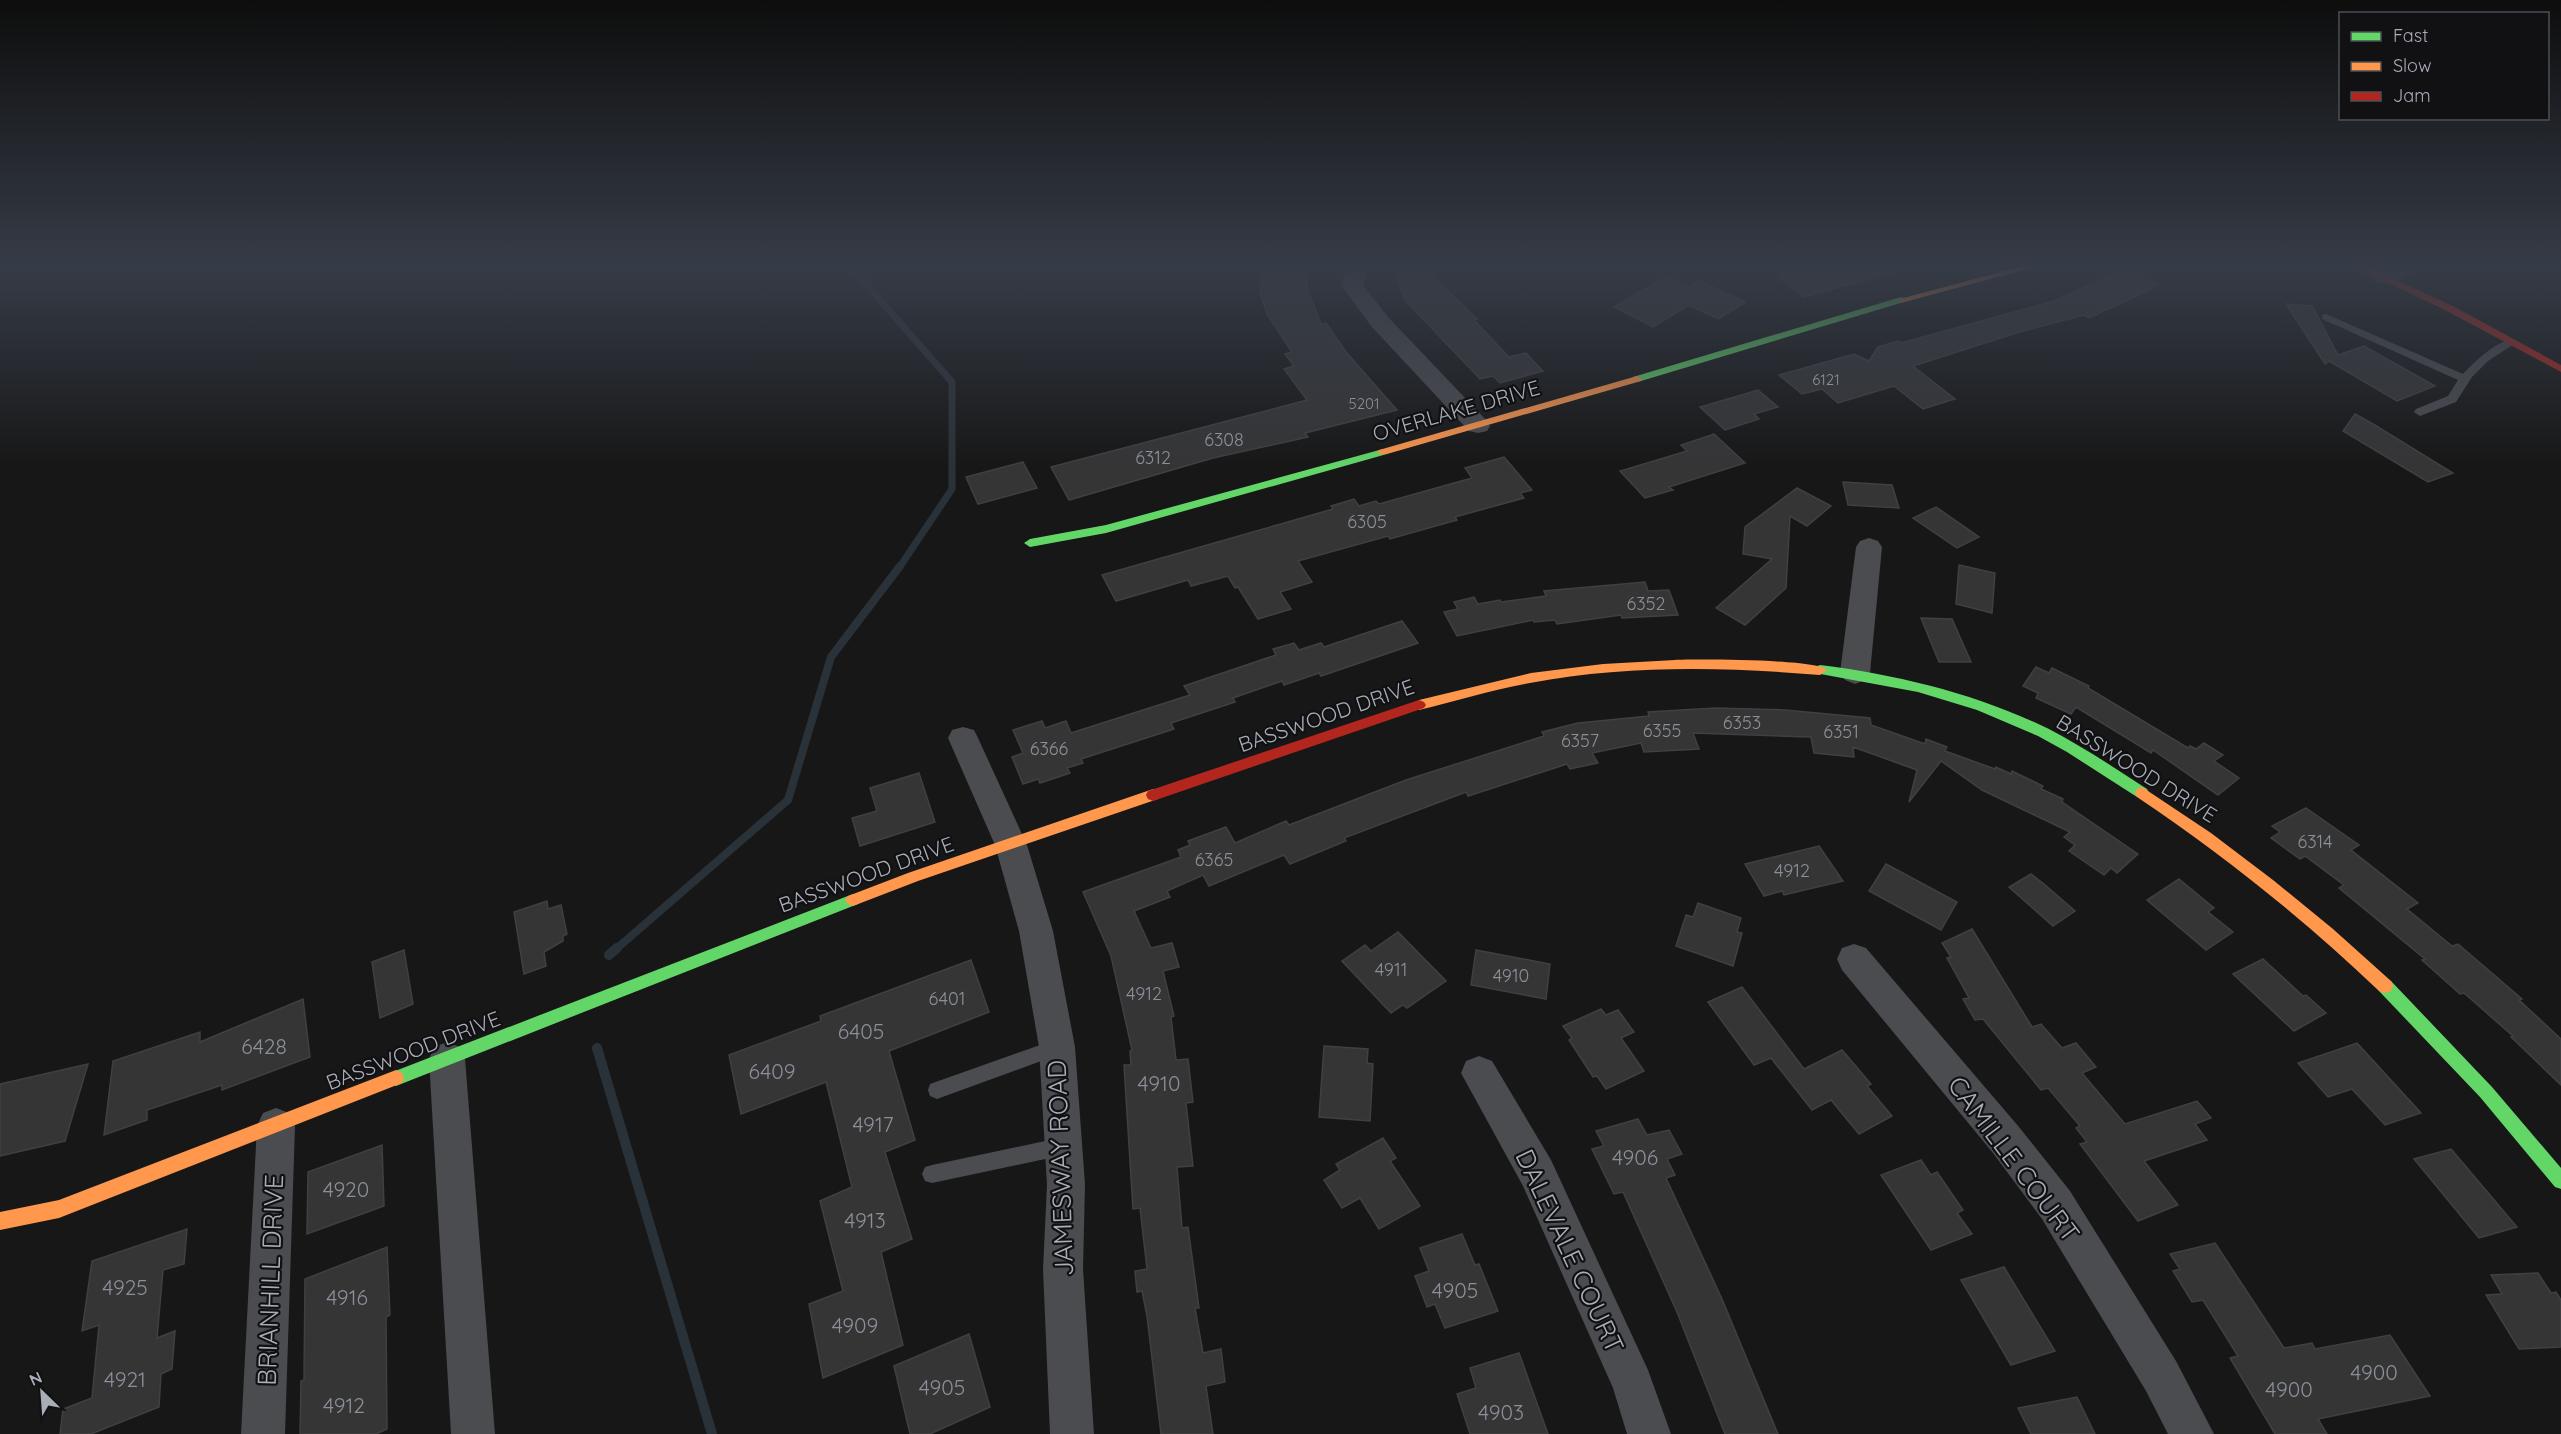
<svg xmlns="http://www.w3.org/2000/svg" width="2561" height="1434" viewBox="0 0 2561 1434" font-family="Quicksand,sans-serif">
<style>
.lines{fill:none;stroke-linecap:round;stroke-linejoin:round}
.stream-far2{stroke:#2a3239;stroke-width:7}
.stream-far1{stroke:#2a3239;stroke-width:8}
.stream{stroke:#2a3239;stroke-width:10}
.building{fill:#353536;stroke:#3f4043;stroke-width:1.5}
.lane{fill:#4b4c50;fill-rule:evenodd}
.street{fill:#4b4c50;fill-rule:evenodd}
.fast{fill:#63d668;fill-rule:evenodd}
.slow{fill:#ff974d;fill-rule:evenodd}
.jam{fill:#b3261e;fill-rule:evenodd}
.labels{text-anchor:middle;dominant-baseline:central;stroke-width:4.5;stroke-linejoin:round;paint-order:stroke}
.far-number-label{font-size:15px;fill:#8b8f98}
.number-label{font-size:18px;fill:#8b8f98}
.street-label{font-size:21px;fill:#a8adb8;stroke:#111113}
.near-number-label{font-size:21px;fill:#8b8f98}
.near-street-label{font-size:26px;fill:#a8adb8;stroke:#111113}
</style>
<rect width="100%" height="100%" fill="#171717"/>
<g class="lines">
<!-- stream-far2 -->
<polyline class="stream-far2" points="851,267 952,382 952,489 899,568"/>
<!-- stream-far1 -->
<polyline class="stream-far1" points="615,950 788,800 831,657 900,566"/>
<!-- stream -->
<g class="stream">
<polyline points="609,955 617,948"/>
<polyline points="597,1048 712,1434"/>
</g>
</g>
<!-- building -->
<g class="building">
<polygon points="1263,267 1309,267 1307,287 1321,324 1326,323 1346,352 1397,410 1305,433 1308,437 1213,458 1069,500 1051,467 1307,400 1284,369 1294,366 1285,354 1292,352 1267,314 1260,293"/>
<polygon points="1392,267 1424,267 1477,319 1474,320 1509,357 1526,353 1543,371 1500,383 1493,376 1480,379 1405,300"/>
<polygon points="1813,267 1888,267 1889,274 1803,297 1777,276"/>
<polygon points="2131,270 2160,285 2089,318 2084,315 2016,333 1913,366 1955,399 1923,409 1894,386 1838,403 1822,389 1802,394 1779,375 1854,354 1869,361 1878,347 1898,341 1901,343 2054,301 2120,271 2124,273"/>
<polygon points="1667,276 1689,287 1699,281 1746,302 1718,319 1689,305 1653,327 1614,307"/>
<polygon points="2286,304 2312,306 2338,355 2364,346 2435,386 2397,401 2329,361 2325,364"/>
<polygon points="1758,390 1778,407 1754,414 1759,419 1725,430 1700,407"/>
<polygon points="2355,414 2373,424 2453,473 2428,482 2343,431"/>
<polygon points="1714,434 1745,463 1669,487 1673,490 1645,498 1620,471 1687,451 1681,445"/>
<polygon points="1504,457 1532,490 1520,493 1524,498 1455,517 1457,520 1390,539 1388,536 1298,561 1312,582 1280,592 1291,609 1258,619 1238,587 1235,588 1228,576 1191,586 1188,580 1116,601 1102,575 1333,509 1331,506 1354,499 1359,506 1376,501 1379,504 1472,478 1465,468"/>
<polygon points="1023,462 1037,488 978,504 966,477"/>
<polygon points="1843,482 1892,485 1899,508 1848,505"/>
<polygon points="1797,488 1831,506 1807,526 1790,516 1786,588 1745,625 1716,608 1772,559 1743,554 1745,527"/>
<polygon points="1936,507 1979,537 1957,548 1913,518"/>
<polygon points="1959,565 1995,573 1992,613 1956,604"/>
<polygon points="1645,582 1648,591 1669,590 1678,615 1622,618 1621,615 1557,624 1555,620 1534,622 1533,620 1457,636 1444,612 1458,609 1454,602 1474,597 1478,604 1500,600 1501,602 1546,596 1544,591"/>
<polygon points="1921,618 1952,619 1971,662 1939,662"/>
<polygon points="1402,621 1418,643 1321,676 1319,673 1284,685 1282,681 1233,698 1235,702 1171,723 1174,729 1081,759 1083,763 1067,768 1070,773 1040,783 1038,779 1023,784 1012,757 1023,753 1013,730 1042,721 1045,728 1066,721 1071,733 1190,695 1184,686 1276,655 1273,649 1294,643 1299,650 1321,643 1324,647"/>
<polygon points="2036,667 2049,673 2052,668 2089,686 2088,688 2188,748 2190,746 2196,749 2204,743 2223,755 2214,761 2239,778 2218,795 2153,750 2151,753 2076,707 2071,714 2036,698 2038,693 2023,686"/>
<polygon points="1716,708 1785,710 1870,718 1871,725 1925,744 1926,739 1947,747 1945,751 1995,769 1996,767 2011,774 2012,771 2043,786 2041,789 2063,799 2062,802 2138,854 2117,873 2111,868 2104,875 2069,851 2075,845 2064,837 2070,832 1982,790 1941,761 1909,802 1917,770 1853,747 1854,757 1814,753 1811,737 1693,733 1699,749 1644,752 1641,743 1592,753 1598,763 1570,769 1567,764 1468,796 1466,792 1344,838 1346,841 1290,864 1284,855 1209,886 1203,875 1167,891 1170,897 1134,911 1151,948 1172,943 1179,967 1163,971 1174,1016 1171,1017 1176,1060 1188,1059 1193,1102 1186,1103 1193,1166 1177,1167 1182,1228 1188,1227 1199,1308 1195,1308 1203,1353 1221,1349 1225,1382 1206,1386 1213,1434 1161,1434 1147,1316 1142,1291 1137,1292 1135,1271 1147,1269 1140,1208 1133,1209 1124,1065 1131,1065 1130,1051 1132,1050 1111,956 1083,892 1181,857 1178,850 1190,845 1188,841 1226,827 1235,843 1286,821 1289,825 1406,780 1544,736 1542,732 1578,723 1649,716 1648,712"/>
<polygon points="919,773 935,822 860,846 852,818 877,811 870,788"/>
<polygon points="2306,808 2359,845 2351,850 2418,903 2407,909 2452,946 2458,944 2522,999 2519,1000 2561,1039 2561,1085 2511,1037 2513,1036 2464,993 2460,994 2422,960 2425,959 2339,888 2344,885 2305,856 2300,859 2271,838 2280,832 2272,826"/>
<polygon points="1819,846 1843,881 1784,895 1782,891 1764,896 1745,864"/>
<polygon points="1886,864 1957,902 1941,930 1869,891"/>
<polygon points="2031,874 2044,884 2075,911 2053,926 2009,887"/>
<polygon points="2179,879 2214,908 2208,912 2233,932 2206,950 2147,900"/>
<polygon points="547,901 548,909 561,905 567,934 563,936 563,941 544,952 546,966 524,974 514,912"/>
<polygon points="1698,903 1741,918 1737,932 1742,933 1733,966 1676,946 1686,915 1693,917"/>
<polygon points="1972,929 2032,1027 2041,1024 2062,1048 2076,1043 2096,1067 2082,1073 2125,1124 2197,1101 2211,1118 2195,1124 2207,1140 2144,1161 2178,1205 2138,1221 2080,1144 2087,1142 2076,1128 2080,1126 2048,1088 2041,1090 1983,1019 1975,1020 1963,999 1969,998 1947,958 1951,957 1942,943"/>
<polygon points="1398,932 1446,981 1407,1008 1403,1005 1391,1013 1342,961 1365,945 1371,951"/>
<polygon points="404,950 413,1004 380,1018 372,962"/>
<polygon points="1476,950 1550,964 1546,999 1471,985"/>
<polygon points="2263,959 2303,996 2306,995 2326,1013 2294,1031 2233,974"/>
<polygon points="971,960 989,1012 889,1051 915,1140 885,1152 912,1239 881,1252 903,1345 823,1378 809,1304 843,1291 820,1201 852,1187 826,1082 741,1114 729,1055 821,1021 820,1016"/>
<polygon points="1742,987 1804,1069 1842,1050 1871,1084 1867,1086 1892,1116 1859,1134 1831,1100 1812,1110 1771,1058 1754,1065 1708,1002"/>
<polygon points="303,999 310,1057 222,1090 222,1085 147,1110 147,1120 104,1135 113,1061 200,1032 200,1042"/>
<polygon points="1601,1009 1606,1015 1618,1010 1634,1032 1621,1038 1644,1071 1606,1089 1597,1076 1593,1077 1569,1040 1572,1038 1563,1026"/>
<polygon points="2357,1043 2421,1113 2385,1125 2352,1089 2328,1097 2298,1063"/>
<polygon points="1324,1046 1368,1049 1367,1063 1373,1064 1370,1121 1319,1117"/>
<polygon points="88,1064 65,1141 0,1156 0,1084"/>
<polygon points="1638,1119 1647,1135 1669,1130 1682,1154 1667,1159 1675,1175 1666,1178 1722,1299 1778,1434 1725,1434 1677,1312 1623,1192 1614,1194 1592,1149 1604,1146 1596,1131"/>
<polygon points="1383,1138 1396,1158 1390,1161 1420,1206 1379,1229 1360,1198 1342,1208 1324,1180 1340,1170 1336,1164"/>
<polygon points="382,1145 384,1206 307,1234 308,1172"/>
<polygon points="2451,1149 2517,1227 2479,1238 2414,1159"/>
<polygon points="1921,1160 1931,1175 1937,1172 1963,1210 1957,1213 1972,1234 1931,1250 1881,1175"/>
<polygon points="187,1229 184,1264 163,1270 157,1338 175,1331 172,1369 161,1374 159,1407 91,1434 60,1434 63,1409 92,1398 99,1325 82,1331 92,1261"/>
<polygon points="1462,1234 1475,1265 1479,1264 1498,1311 1445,1328 1435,1304 1427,1307 1415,1276 1429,1271 1420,1248"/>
<polygon points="2215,1243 2284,1348 2312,1343 2315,1349 2390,1335 2430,1396 2318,1419 2327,1434 2275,1434 2230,1358 2238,1356 2203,1300 2192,1302 2173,1271 2180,1269 2170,1254"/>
<polygon points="387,1247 390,1315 386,1317 387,1429 376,1434 300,1434 301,1381 304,1380 305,1279"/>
<polygon points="2004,1267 2055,1351 2011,1365 1961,1280"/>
<polygon points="2538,1273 2551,1293 2556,1292 2561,1300 2561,1347 2519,1349 2486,1295 2502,1294 2491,1275"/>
<polygon points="969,1334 990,1407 930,1434 910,1434 894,1366"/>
<polygon points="1519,1353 1548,1434 1470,1434 1457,1394 1476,1388 1470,1368"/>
<polygon points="2077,1397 2095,1434 2031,1434 2018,1408"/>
</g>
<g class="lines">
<!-- lane -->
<g class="lane">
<path d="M2326,314L2463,374C2473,363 2500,337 2515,340L2517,342L2488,361L2472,377L2456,402L2420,416L2414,412L2416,409L2448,396L2458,380L2322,319V315Z"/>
<polygon points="1057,1039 1063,1041 1066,1047 1063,1053 937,1099 930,1096 928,1090 930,1084"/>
<polygon points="1064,1137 1071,1140 1074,1146 1071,1152 1064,1155 932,1183 925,1181 922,1174 925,1167 932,1165"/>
</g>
<!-- street -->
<g class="street">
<polygon points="1348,267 1368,267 1363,285 1388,317 1487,421 1490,426 1487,431 1478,433 1469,431 1372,327 1341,285"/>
<path d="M2388,267H2416C2408,278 2389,285 2376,282L2373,277Z"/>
<polygon points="1869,538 1878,541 1882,547 1870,673 1865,680 1855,684 1845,680 1840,673 1856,547 1860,541"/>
<polygon points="963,727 974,730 978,738 1027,845 1053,931 1075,1047 1085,1185 1083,1269 1094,1434 1050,1434 1043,1269 1047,1185 1039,1047 1019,931 995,845 948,738 952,730"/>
<polygon points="1854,944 1866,948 2019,1127 2070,1191 2176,1361 2214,1434 2168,1434 2146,1391 2042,1219 1993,1153 1842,970 1837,959 1842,948"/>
<polygon points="447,1042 460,1047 465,1059 495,1434 451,1434 429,1059 434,1047"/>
<polygon points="1479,1056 1492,1061 1551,1160 1648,1370 1671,1434 1627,1434 1613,1388 1523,1186 1461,1073 1466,1061"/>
<polygon points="276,1108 289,1113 295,1126 285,1434 241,1434 257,1126 263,1113"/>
</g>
<!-- fast -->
<g class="fast">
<polygon points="1901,297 1904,298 1904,302 1641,381 1637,382 1632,379 1633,377"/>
<polygon points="1383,449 1387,450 1387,454 1106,533 1030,547 1024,543 1030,539 1106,525"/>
<path d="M1820,665C1899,675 1977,694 2049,729C2083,747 2115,768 2147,789L2149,793L2147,797H2137L2067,752L2038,736L1977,710L1918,692L1815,673L1813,670L1815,667Z"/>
<polygon points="853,894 858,896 861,900 858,904 396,1086 390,1083 388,1078 390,1073"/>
<polygon points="2385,979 2391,981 2492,1087 2561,1168 2561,1189 2555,1187 2480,1097 2379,991 2377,986 2379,981"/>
</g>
<!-- slow -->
<g class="slow">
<polygon points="2019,267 2034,267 1901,303 1896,300"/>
<polygon points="1637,376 1642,379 1641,381 1387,454 1379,454 1377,452 1379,450"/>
<path d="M1675,660C1696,659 1818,659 1827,670L1820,675C1723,667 1626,665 1530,683C1492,690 1456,701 1419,710L1412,705L1419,700L1531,673L1603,664Z"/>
<path d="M2142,787L2211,833L2273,880L2333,929L2391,981L2393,986L2391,991L2385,993L2379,991C2304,919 2223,855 2137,797L2135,793L2137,789Z"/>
<polygon points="1153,789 1158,791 1160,795 1158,799 918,881 853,906 848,904 845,900 848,896 908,873"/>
<polygon points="396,1070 402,1073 404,1078 402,1083 59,1218 0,1230 0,1212 59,1200"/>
</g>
<!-- jam -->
<g class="jam">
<polygon points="2355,267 2367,267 2453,306 2561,365 2561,372 2445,310"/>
<polygon points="1419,700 1424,702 1426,705 1424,708 1153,801 1148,799 1146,795 1148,791"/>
</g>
</g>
<!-- sky -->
<linearGradient id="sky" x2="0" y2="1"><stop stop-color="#0d0d0d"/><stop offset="0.57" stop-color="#363c47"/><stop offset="1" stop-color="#363c47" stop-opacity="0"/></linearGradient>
<rect width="2561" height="467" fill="url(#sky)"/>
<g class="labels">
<!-- far-number labels -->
<g class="far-number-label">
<text x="1826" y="379">6121</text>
<text x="1364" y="403">5201</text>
</g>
<!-- number labels -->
<g class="number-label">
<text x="1224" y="439">6308</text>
<text x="1153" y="457">6312</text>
<text x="1367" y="521">6305</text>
<text x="1646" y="603">6352</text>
<text x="1742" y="722">6353</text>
<text x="1662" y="730">6355</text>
<text x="1841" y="731">6351</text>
<text x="1580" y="740">6357</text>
<text x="1049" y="748">6366</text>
<text x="2315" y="841">6314</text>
<text x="1214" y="859">6365</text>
<text x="1792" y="870">4912</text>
<text x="1391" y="969">4911</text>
<text x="1511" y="975">4910</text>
<text x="1144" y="993">4912</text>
<text x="947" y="998">6401</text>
</g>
<!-- street labels -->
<g class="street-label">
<text transform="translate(1456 410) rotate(-16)">OVERLAKE DRIVE</text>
<text transform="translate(1326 715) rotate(-19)">BASSWOOD DRIVE</text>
<text transform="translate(2137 768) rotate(32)">BASSWOOD DRIVE</text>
<text transform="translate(866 874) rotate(-20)">BASSWOOD DRIVE</text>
<text transform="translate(413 1050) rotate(-21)">BASSWOOD DRIVE</text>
</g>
<!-- near-number labels -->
<g class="near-number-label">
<text x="861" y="1031">6405</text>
<text x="264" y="1046">6428</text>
<text x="772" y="1071">6409</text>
<text x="1159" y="1083">4910</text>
<text x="873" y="1124">4917</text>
<text x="1635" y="1157">4906</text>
<text x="346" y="1189">4920</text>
<text x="865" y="1220">4913</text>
<text x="125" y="1287">4925</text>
<text x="1455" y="1290">4905</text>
<text x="347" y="1297">4916</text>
<text x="855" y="1325">4909</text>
<text x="2374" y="1372">4900</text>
<text x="125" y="1379">4921</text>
<text x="942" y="1387">4905</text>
<text x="2289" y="1389">4900</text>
<text x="344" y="1405">4912</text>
<text x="1501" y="1412">4903</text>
</g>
<!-- near-street labels -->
<g class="near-street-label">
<text transform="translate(2014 1159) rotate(53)">CAMILLE COURT</text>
<text transform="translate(1060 1168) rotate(-92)">JAMESWAY ROAD</text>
<text transform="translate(1570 1251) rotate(65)">DALEVALE COURT</text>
<text transform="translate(270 1280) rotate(-88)">BRIANHILL DRIVE</text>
</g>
</g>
<!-- legend -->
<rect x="2339" y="12" width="210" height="108" fill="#111113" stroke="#4d4f55" stroke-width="1.5"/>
<rect x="2351" y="32" width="30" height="9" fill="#63d668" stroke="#4d4f55" stroke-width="1.5"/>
<text x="2393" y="42" font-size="18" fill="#a8adb8">Fast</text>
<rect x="2351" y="62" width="30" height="9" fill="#ff974d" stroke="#4d4f55" stroke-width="1.5"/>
<text x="2393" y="72" font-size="18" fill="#a8adb8">Slow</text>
<rect x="2351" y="92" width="30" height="9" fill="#b3261e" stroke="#4d4f55" stroke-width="1.5"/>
<text x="2393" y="102" font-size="18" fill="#a8adb8">Jam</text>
<!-- north arrow -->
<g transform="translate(42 1392) rotate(335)" stroke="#111113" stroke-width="4.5" paint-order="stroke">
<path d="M0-4.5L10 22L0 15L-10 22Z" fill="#a8adb8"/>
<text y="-9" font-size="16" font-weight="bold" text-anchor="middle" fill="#a8adb8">N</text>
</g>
</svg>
